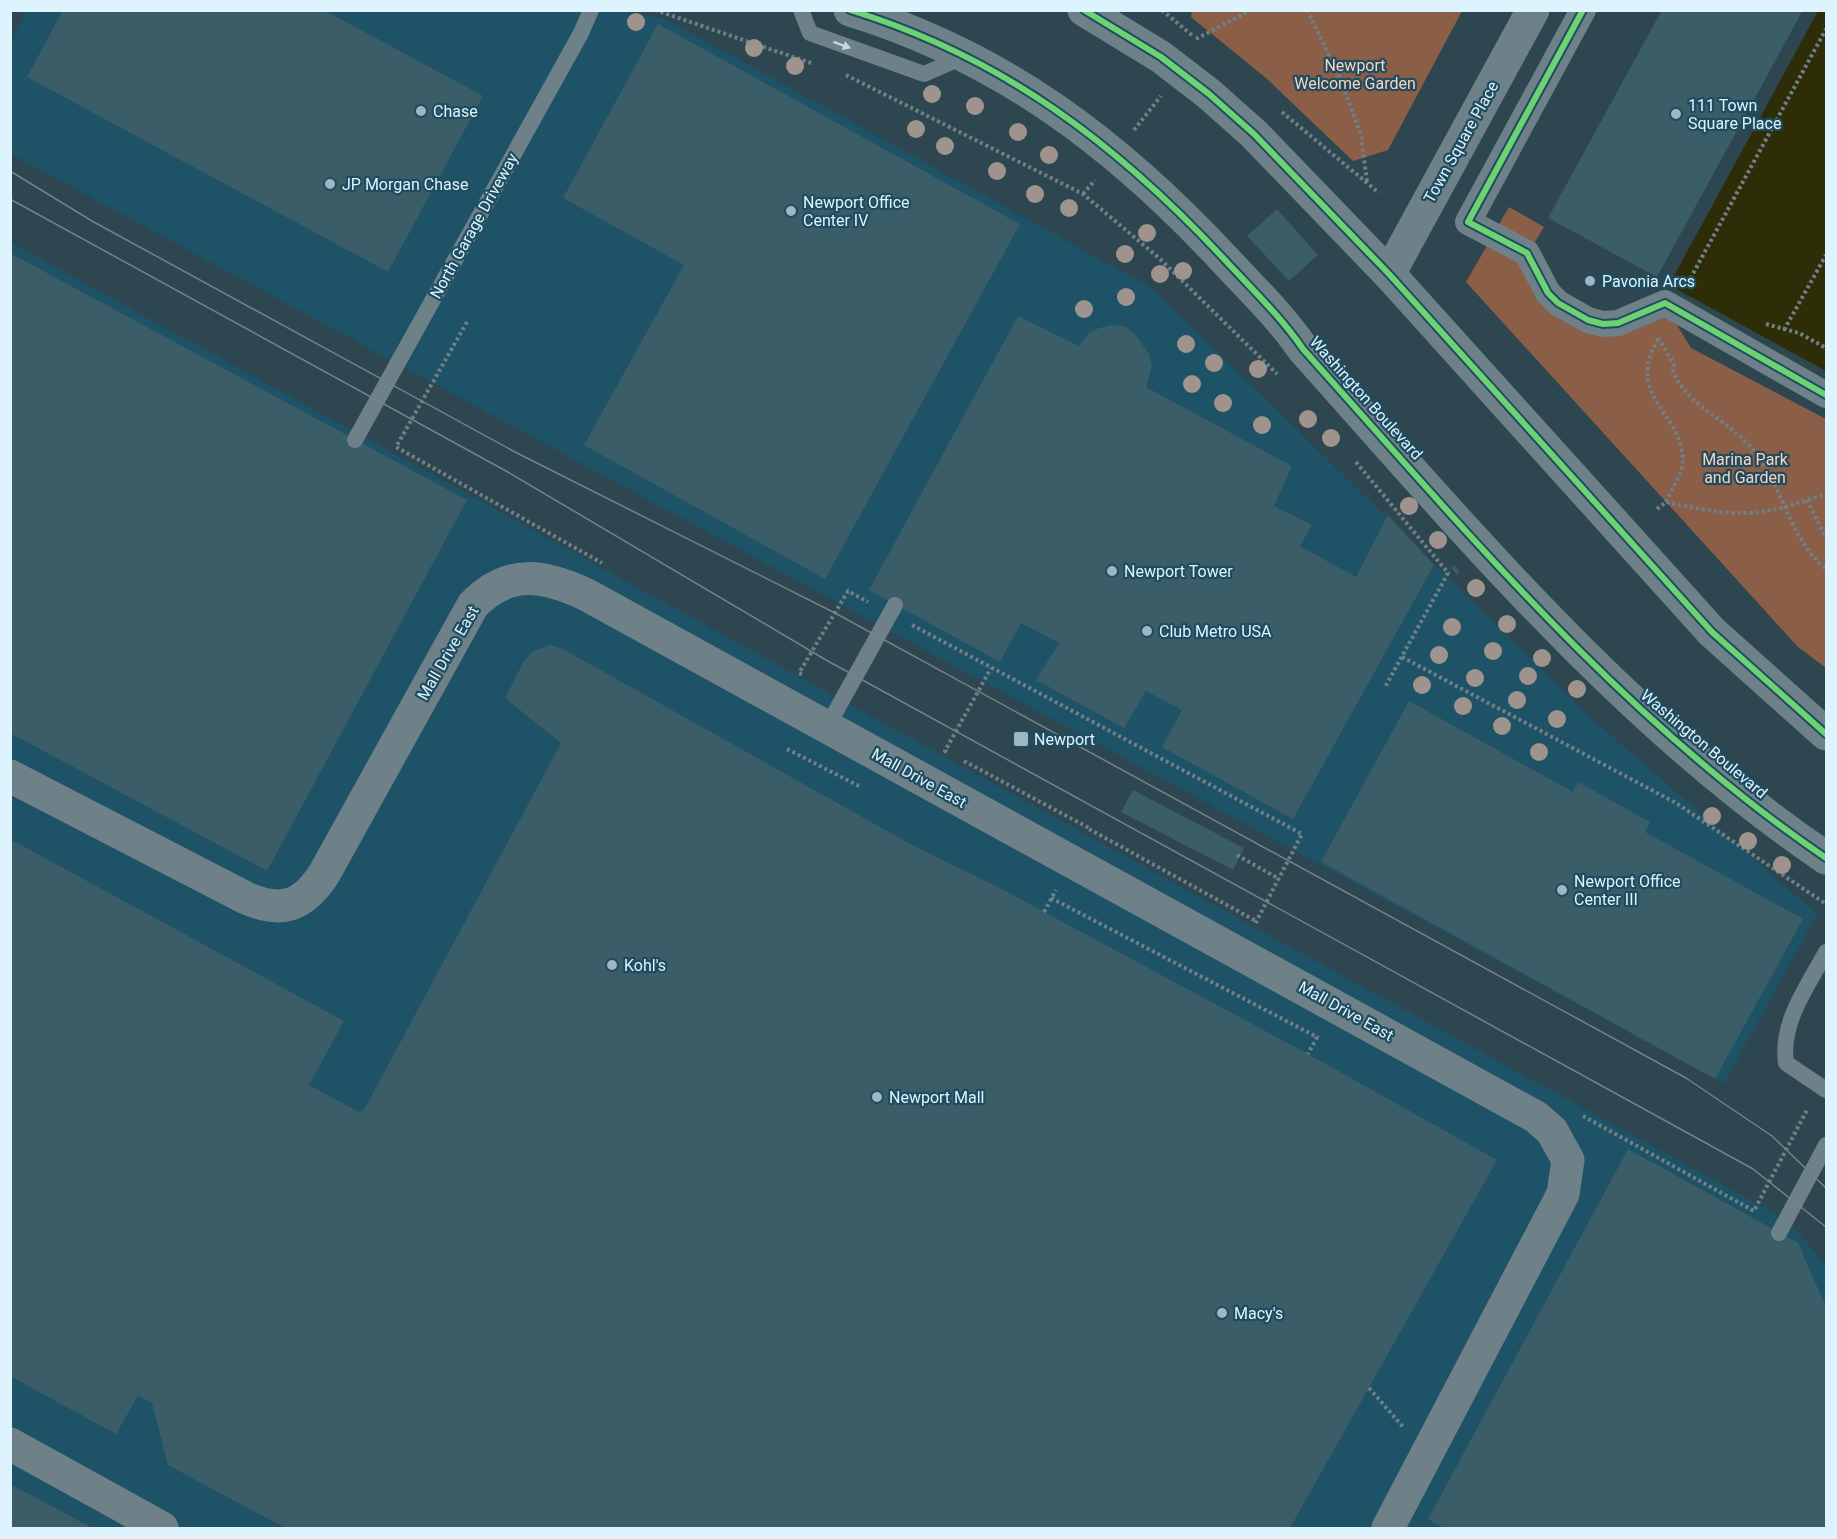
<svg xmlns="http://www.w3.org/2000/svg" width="1837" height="1539" viewBox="0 0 1837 1539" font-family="Roboto,sans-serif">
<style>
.built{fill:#1e5266}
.green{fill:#8b5e47}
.water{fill:#2d2d07}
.building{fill:#3b5d68}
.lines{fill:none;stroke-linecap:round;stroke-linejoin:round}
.path{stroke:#6f8086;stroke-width:4;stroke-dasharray:3 3;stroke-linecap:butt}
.service{stroke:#6f8188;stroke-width:16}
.pedestrian{stroke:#6f8188;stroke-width:26}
.minor{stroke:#6f8188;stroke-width:33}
.tertiary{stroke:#6f8188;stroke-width:33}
.tram{stroke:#73838b;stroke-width:1.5}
.cycleway-casing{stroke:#1f4c5e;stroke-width:10}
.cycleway{stroke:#6cd273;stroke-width:6}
.tree{fill:#9f948d}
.oneway{fill:#c2d7e1}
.poi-dot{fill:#9fb7c2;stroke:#1f4c5e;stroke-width:2}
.labels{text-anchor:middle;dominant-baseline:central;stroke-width:4.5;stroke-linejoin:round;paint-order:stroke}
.park-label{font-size:16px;fill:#fcd3bf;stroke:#1f4c5e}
.poi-label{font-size:16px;fill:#ddf4ff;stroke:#1f4c5e;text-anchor:start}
.street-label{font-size:16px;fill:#ddf4ff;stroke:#1f4c5e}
</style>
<rect width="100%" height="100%" fill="#2d4650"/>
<!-- built -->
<g class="built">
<polygon points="603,10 664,18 1152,288 1598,724 1817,914 1724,1084 11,154 11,41 27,11"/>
<polygon points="10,242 1787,1220 1826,1265 1826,1528 11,1528"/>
</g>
<!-- green -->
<g class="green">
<polygon points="1192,10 1462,10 1462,11 1388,150 1353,161 1266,78 1191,17"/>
<path d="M1509,207L1544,227L1535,242C1544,260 1551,280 1565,295C1589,321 1637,311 1668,310L1691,348L1826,419V668L1798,647L1466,282Z"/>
</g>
<!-- water -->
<polygon class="water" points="1818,11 1826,11 1826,371 1669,285"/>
<!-- building -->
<g class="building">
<polygon points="63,10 324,10 483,96 388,272 27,77"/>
<polygon points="1662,10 1803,10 1657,277 1548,218"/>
<polygon points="658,24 1020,224 825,579 584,445 684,265 563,198"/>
<polygon points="1277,209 1318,255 1289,281 1247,236"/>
<polygon points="10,253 467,500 267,871 10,733"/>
<polygon points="1018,316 1079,346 1089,333 1099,328 1112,325 1125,326 1135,334 1149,354 1152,366 1146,387 1292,466 1274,506 1312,525 1300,546 1356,577 1388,515 1434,565 1293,819 1162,747 1182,710 1146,691 1124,728 1036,680 1059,643 1021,623 1000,662 869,590"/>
<polygon points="1454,565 1460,572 1457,575 1451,568"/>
<polygon points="550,645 563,649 914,846 998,887 1308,1054 1497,1160 1290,1528 285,1528 168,1465 152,1403 138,1396 116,1434 10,1376 10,839 344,1021 309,1085 359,1112 365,1108 561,743 505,698 524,661 532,652"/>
<polygon points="1409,701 1573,792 1578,782 1650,822 1645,832 1803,919 1715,1079 1321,862"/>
<polygon points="1133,790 1244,848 1233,870 1121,812"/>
<polygon points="1628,1149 1798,1243 1826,1307 1826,1528 1444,1528 1428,1519"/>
<polygon points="10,1484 93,1528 10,1528"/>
</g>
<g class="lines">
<!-- path -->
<g class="path">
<polyline points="655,10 811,63"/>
<polyline points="1162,10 1194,37"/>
<polyline points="1307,10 1338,73 1361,135 1367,182"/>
<polyline points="1196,39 1251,10"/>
<polyline points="846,75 1083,194 1159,258 1277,374"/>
<polyline points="1282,112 1379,193"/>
<polyline points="1134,130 1161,96"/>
<polyline points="1083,194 1095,180"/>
<polyline points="1692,282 1689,281 1826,29"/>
<polyline points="467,322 396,447 602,563"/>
<polyline points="1766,324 1799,333 1826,348"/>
<polyline points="1784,330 1826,255"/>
<path d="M1658,338L1674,364L1673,373C1690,406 1721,417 1746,442C1784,481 1786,536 1826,569"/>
<path d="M1658,339C1625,398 1679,407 1683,459C1683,474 1672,488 1666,502"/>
<polyline points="1356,462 1448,573 1385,687"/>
<polyline points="1807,500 1826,538"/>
<path d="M1657,509L1666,502C1691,507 1718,514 1745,513C1772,513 1801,502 1826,494"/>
<polyline points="912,625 1302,834 1255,924"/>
<polyline points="1402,657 1676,803 1826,904"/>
<polyline points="802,674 799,673 848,591 868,602"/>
<polyline points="787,749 859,786"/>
<polyline points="947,752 945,751 991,668"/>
<polyline points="964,761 1089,828"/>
<polyline points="1089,829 1256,921"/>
<polyline points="1237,855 1279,879"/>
<polyline points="1051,898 1317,1037 1308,1054"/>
<polyline points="1044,912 1056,890"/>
<polyline points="1583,1116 1754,1211 1808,1108"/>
<polyline points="1369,1388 1404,1428"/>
</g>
<!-- service -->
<g class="service">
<polyline points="801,10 810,33 924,74 963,57"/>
<polyline points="355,440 581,33 591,10"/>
<polyline points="827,727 895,605"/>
<path d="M1826,952C1808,986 1780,1022 1786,1063L1826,1090"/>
<polyline points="1779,1233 1826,1145"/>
</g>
<!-- pedestrian -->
<polyline class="pedestrian" points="1583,10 1468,222 1527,253 1548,293 1558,303 1588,320 1603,324 1618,323 1665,303 1826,395"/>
<!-- minor -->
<g class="minor">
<polyline points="1389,274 1533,10"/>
<path d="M10,776L246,898C282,914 303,906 324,874L473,605C509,568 544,575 587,595L1536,1117L1552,1131L1568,1160L1563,1194L1388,1528"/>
<polyline points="10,1444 162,1528"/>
</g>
<!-- tertiary -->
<g class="tertiary">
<path d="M850,10C1003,57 1118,145 1225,260C1252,289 1281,317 1303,349C1465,530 1624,721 1826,858"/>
<polyline points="1084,10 1161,57 1209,94 1254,134 1389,274 1712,632 1826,734"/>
</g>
<!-- tram -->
<g class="tram">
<polyline points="10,171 92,221 515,452 835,613 1686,1078 1772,1136 1826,1188"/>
<polyline points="10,199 506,471 826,660 1724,1153 1753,1169 1826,1227"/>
</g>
<defs>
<g id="cycleway">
<path d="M850,10C1003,57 1118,145 1225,260C1252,289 1281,317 1303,349C1465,530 1624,721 1826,858"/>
<polyline points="1084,10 1161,57 1209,94 1254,134 1389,274 1712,632 1826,734"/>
<polyline points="1583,10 1468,222 1527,253 1548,293 1558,303 1588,320 1603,324 1618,323 1665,303 1826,395"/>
</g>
</defs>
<!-- cycleway casing -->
<use href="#cycleway" class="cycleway-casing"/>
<!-- cycleway -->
<use href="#cycleway" class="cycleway"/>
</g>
<!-- trees -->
<g class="tree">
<circle cx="636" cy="22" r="9"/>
<circle cx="754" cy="48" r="9"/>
<circle cx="795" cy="66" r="9"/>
<circle cx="932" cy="94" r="9"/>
<circle cx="975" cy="106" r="9"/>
<circle cx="916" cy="129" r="9"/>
<circle cx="1018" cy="132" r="9"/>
<circle cx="945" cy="146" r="9"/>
<circle cx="1049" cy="155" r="9"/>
<circle cx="997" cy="171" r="9"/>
<circle cx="1035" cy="194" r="9"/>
<circle cx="1069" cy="208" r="9"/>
<circle cx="1147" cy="233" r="9"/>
<circle cx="1125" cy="254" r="9"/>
<circle cx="1183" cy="271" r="9"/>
<circle cx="1160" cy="274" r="9"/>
<circle cx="1126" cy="297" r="9"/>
<circle cx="1084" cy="309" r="9"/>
<circle cx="1186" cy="344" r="9"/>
<circle cx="1214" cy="363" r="9"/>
<circle cx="1258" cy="369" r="9"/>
<circle cx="1192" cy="384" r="9"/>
<circle cx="1223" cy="403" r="9"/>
<circle cx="1308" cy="419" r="9"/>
<circle cx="1262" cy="425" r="9"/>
<circle cx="1331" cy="438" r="9"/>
<circle cx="1409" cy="506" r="9"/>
<circle cx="1438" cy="540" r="9"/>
<circle cx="1476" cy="588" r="9"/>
<circle cx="1507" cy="624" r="9"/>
<circle cx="1452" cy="627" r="9"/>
<circle cx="1493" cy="651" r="9"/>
<circle cx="1439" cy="655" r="9"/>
<circle cx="1542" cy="658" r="9"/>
<circle cx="1528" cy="676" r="9"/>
<circle cx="1475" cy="678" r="9"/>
<circle cx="1422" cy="685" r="9"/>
<circle cx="1577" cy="689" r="9"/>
<circle cx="1517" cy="700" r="9"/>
<circle cx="1463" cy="706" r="9"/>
<circle cx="1557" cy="719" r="9"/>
<circle cx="1502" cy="726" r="9"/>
<circle cx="1539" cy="752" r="9"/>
<circle cx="1712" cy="816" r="9"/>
<circle cx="1748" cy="841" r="9"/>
<circle cx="1782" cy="865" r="9"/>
</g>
<!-- one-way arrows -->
<defs><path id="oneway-solid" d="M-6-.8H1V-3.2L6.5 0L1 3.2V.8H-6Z" transform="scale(1.5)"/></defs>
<use class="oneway" href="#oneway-solid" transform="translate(842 45) rotate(20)"/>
<!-- markers -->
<g class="poi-dot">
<circle cx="421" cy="111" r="6"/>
<circle cx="1676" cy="114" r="6"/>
<circle cx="330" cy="184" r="6"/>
<circle cx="791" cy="211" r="6"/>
<circle cx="1590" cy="281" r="6"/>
<circle cx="1112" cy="571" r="6"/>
<circle cx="1147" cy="631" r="6"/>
<rect x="1013" y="731" width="16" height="16" rx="3"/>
<circle cx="1562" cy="890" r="6"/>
<circle cx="612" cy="965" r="6"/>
<circle cx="877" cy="1097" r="6"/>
<circle cx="1222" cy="1313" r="6"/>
</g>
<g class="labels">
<!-- park labels -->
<g class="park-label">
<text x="1355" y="65">Newport<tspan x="1355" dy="18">Welcome Garden</tspan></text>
<text x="1745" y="459">Marina Park<tspan x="1745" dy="18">and Garden</tspan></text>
</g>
<!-- poi labels -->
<g class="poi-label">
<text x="1688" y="105">111 Town<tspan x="1688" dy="18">Square Place</tspan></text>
<text x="433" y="111">Chase</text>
<text x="342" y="184">JP Morgan Chase</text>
<text x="803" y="202">Newport Office<tspan x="803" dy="18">Center IV</tspan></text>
<text x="1602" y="281">Pavonia Arcs</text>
<text x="1124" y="571">Newport Tower</text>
<text x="1159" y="631">Club Metro USA</text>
<text x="1034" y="739">Newport</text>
<text x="1574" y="881">Newport Office<tspan x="1574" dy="18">Center III</tspan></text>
<text x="624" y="965">Kohl's</text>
<text x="889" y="1097">Newport Mall</text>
<text x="1234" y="1313">Macy's</text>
</g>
<!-- street labels -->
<g class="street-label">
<text transform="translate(1461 142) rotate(-61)">Town Square Place</text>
<text transform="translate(474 226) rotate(-61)">North Garage Driveway</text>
<text transform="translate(1366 398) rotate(48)">Washington Boulevard</text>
<text transform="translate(448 653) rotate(-60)">Mall Drive East</text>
<text transform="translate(1704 744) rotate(40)">Washington Boulevard</text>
<text transform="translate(919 778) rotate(29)">Mall Drive East</text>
<text transform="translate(1346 1011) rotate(29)">Mall Drive East</text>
</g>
</g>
<!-- border -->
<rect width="1837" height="1539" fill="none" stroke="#ddf4ff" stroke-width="24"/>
</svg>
